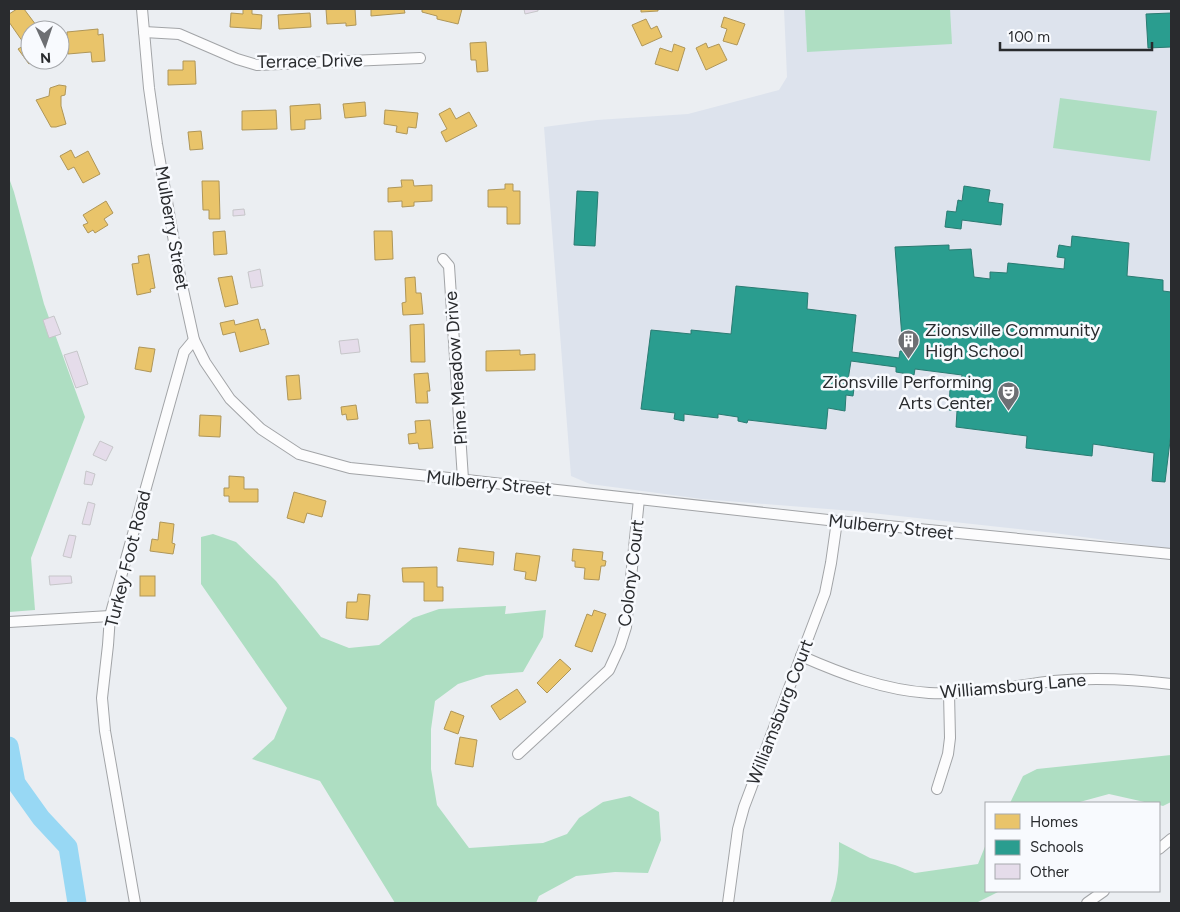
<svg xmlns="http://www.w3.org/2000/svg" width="1180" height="912" viewBox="0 0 1180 912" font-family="Figtree,sans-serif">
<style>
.built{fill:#dde3ed}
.green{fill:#aedec2}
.homes{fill:#e9c46a;stroke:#af9658}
.schools{fill:#2a9d8f;stroke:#2a7b72}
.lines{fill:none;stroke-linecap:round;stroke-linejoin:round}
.river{stroke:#98d8f4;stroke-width:19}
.building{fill:#e5dcea;stroke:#c6c6c9}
.minor-casing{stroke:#a2a4a7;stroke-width:12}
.minor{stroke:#fcfcfd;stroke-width:10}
.labels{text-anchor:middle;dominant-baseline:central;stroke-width:5;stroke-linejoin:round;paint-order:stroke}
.street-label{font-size:18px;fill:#292b2e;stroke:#f8fafe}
.poi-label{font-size:18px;fill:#292b2e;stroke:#f8fafe;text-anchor:start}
</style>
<rect width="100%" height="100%" fill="#ebeef2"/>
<!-- built -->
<polygon class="built" points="784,9 1171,9 1171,549 1054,533 853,511 702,499 590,484 571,476 544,127 597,120 688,114 779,90 787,77"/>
<!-- green -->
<g class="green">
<polygon points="805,9 950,9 952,44 807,52"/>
<polygon points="1060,98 1157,111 1150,161 1053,148"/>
<polygon points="9,178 14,192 44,304 85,417 31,558 35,610 9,612"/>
<polygon points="213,534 236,542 276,581 321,637 349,648 379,645 413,618 439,609 506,606 505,614 546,610 543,637 523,672 486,675 458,684 435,701 431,729 431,769 437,805 469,848 543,843 567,834 579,818 603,802 630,796 659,812 661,840 648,873 615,872 576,876 539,896 536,903 395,903 320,781 252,759 274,739 287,708 201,584 201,537"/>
<polygon points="1171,755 1171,802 1163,806 1159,805 1159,803 1149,803 1109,794 1076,803 1010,803 1023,776 1037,769"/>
<path d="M839,842L870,858L895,865L915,873L978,864L986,844V891H1000L976,903H830C839,883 839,863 839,842Z"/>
</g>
<!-- homes -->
<g class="homes">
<polygon points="17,9 24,9 39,29 30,30 30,35 27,37 30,41 30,60 35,60 29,64 18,49 25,45 9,22 9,14"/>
<polygon points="243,9 252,9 252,14 262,15 261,29 230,27 231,13 243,14"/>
<polygon points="326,9 355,9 356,25 346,26 346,23 327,24"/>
<polygon points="371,9 404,9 405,13 371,16"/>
<polygon points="422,9 462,9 458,24 437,19 437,16 422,12"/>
<polygon points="641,9 658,9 658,11 641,12"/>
<polygon points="310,13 311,27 279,29 278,15"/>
<polygon points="724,17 745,24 737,45 723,41 727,29 721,27"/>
<polygon points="646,19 651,29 657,26 662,37 642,46 632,25"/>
<polygon points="98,29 98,35 103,34 105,61 92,62 91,52 68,54 67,32"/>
<polygon points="486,42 488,71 477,72 476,60 471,60 470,43"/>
<polygon points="706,43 708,48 719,44 727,60 706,70 696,48"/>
<polygon points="674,44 685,48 678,71 655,64 660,48 672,52"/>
<polygon points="183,61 195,61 196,84 168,85 168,70 183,70"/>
<polygon points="59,85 66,86 65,95 61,96 61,106 66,124 56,127 51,127 36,100 49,96 50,88"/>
<polygon points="365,102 366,116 345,118 343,104"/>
<polygon points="320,104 321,119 305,120 305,129 291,130 290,106"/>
<polygon points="450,108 456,119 469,112 477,126 446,142 441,132 447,129 439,114"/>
<polygon points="276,110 277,129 242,130 242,111"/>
<polygon points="385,110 418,113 416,128 408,127 407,134 396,132 397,126 384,124"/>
<polygon points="201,131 203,149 190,150 188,132"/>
<polygon points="71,150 75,158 88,151 100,174 83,183 74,167 68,170 60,156"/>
<polygon points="401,180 413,180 414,186 432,185 432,201 414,202 414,206 402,207 402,201 388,202 388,188 402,187"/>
<polygon points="202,181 219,181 220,219 209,219 209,210 203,210"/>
<polygon points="505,184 513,184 513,191 520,191 520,224 507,224 507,207 488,207 488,190 505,189"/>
<polygon points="106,201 113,213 104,219 108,225 95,233 93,230 88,233 83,225 88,223 83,215"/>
<polygon points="225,231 227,254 214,255 213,232"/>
<polygon points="374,231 392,231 393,259 375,260"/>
<polygon points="149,254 155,288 150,289 151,292 137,295 132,264 139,263 138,256"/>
<polygon points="232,276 238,304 225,307 218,278"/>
<polygon points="415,277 416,293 421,293 423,314 403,315 402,303 406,302 405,278"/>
<polygon points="258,319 261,330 265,329 269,344 240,352 235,332 223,335 220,323 234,320 235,325"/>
<polygon points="424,324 425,362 411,362 410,325"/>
<polygon points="139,347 155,349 151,372 135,369"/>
<polygon points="520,350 520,355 535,354 535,370 486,371 486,351"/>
<polygon points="428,373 430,391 427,391 428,403 416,403 414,374"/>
<polygon points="299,375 301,399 288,400 286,376"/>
<polygon points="356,405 358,419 347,420 346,414 342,415 341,407"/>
<polygon points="200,415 221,416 220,437 199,436"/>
<polygon points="430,420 433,448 419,449 418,443 409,444 408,434 416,433 415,421"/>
<polygon points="229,476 244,477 244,489 258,489 258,502 229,502 229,496 224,496 224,488 229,488"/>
<polygon points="294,492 326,501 322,517 307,513 304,523 287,518"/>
<polygon points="160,522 174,524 172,543 175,544 173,554 150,551 152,539 158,540"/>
<polygon points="459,548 494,552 493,565 457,561"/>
<polygon points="573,549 603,552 602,560 606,561 605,566 601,566 599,580 584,579 585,568 575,567 575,561 572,561"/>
<polygon points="516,553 540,556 536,581 525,579 526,572 514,570"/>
<polygon points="437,567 437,587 443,587 443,601 424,601 424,582 403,582 402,568"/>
<rect x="140" y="576" width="15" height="20"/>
<polygon points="358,594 370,595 368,620 346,618 347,602 357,602"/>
<polygon points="594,610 606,614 592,652 575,646 587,614 592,616"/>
<polygon points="560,659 571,669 547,693 537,683"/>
<polygon points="517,689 526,702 500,720 491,706"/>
<polygon points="451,711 464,716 458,734 444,729"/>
<polygon points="460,737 477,740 473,767 455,764"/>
</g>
<!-- schools -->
<g class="schools">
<polygon points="1171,13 1171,47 1148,48 1146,14"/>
<polygon points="964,186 990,190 988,202 1003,204 1001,225 962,220 961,229 945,227 947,211 956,212 958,200 962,201"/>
<polygon points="577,191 598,192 595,246 574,245"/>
<polygon points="1072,236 1129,243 1127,276 1163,280 1163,291 1171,292 1171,433 1165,482 1152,481 1154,453 1093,444 1092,456 1026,448 1027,436 956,427 957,411 949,410 950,388 960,389 962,375 915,369 914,375 896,372 896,367 851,361 848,380 855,381 853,396 846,395 845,411 828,408 826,429 748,420 747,423 738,421 738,417 718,414 718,418 684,414 684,421 674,419 675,413 641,409 651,330 691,334 691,330 731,334 736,286 808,293 807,309 856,315 852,352 899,358 900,351 903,351 895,247 949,245 949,250 971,249 974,277 990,279 990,272 1007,273 1008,263 1064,269 1065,258 1057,257 1059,245 1071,247"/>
</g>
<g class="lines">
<!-- river -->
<polyline class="river" points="9,746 16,783 41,818 68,847 77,903"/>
</g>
<!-- building -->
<g class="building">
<polygon points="524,9 538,9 538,11 525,14"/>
<polygon points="244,209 245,215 233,216 233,210"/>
<polygon points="260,269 263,286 251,288 248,272"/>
<polygon points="54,316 61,334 49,338 43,320"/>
<polygon points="358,339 360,352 341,354 339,341"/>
<polygon points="77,351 88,384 76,388 64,355"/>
<polygon points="100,441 113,447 106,461 93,455"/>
<polygon points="86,471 95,474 92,485 84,484"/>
<polygon points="88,502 95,504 90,525 82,524"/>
<polygon points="69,535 76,536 71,558 63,556"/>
<polygon points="49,576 71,576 72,583 50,585"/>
</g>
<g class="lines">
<defs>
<g id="minor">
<polyline points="142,9 149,88 157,144 180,276 194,340 205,362 230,399 261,429 299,454 350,468 449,478 837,521 1171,554"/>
<polyline points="144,32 179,34 237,59 257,65 420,58"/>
<polyline points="443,259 449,266 463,479"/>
<polyline points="9,622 110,616"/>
<path d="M801,656C842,674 884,690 929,693C971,695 1012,686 1054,681C1093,677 1132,679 1171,684"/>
<polyline points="518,754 609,670 620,646 626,627 639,499"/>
<polyline points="937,789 948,754 950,738 949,693"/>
<polyline points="1159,849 1171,839"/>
<polyline points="135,903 105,731 102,698 108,645 110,616 184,352 194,340"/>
<polyline points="728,903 738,829 744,807 825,593 831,563 837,521"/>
<polyline points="1087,903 1104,891"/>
</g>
</defs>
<!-- minor casing -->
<use href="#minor" class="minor-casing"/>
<!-- minor -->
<use href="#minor" class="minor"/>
</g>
<!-- icons -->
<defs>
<symbol id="building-pin" viewBox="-11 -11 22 30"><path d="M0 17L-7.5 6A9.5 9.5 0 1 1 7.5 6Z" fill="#6d6f73" stroke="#f8fafe"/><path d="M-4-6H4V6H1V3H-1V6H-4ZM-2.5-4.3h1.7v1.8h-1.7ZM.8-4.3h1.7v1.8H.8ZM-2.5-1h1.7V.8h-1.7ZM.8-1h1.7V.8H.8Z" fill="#fff"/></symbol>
<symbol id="theatre-pin" viewBox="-11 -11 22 30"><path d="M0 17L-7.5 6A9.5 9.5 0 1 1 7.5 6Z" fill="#6d6f73" stroke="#f8fafe"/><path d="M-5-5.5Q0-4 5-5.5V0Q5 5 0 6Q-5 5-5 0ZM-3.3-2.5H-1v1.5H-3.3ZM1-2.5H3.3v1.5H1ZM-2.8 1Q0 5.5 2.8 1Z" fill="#fff"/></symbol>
</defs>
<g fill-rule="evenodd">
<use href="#building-pin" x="896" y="328" width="25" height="34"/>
<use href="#theatre-pin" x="996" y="380" width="25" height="34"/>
</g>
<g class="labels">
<!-- street labels -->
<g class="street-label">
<text transform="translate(310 61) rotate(-1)">Terrace Drive</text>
<text transform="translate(172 228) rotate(80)">Mulberry Street</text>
<text transform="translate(456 368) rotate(-94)">Pine Meadow Drive</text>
<text transform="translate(489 483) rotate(6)">Mulberry Street</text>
<text transform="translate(891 527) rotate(6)">Mulberry Street</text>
<text transform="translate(128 559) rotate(-76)">Turkey Foot Road</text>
<text transform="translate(631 573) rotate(-83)">Colony Court</text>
<text transform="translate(1013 686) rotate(-5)">Williamsburg Lane</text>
<text transform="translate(780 712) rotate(-69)">Williamsburg Court</text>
</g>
<!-- poi labels -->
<g class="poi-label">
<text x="925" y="330">Zionsville Community<tspan x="925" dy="21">High School</tspan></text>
<text x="992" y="382" text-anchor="end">Zionsville Performing<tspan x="992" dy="21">Arts Center</tspan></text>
</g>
</g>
<!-- border -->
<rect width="1180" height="912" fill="none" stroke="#292b2e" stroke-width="20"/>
<!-- legend -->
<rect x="985" y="802" width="175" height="90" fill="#f8fafe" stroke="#a5a7ab"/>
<rect x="995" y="814" width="25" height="15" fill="#e9c46a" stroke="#a5a7ab"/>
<text x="1030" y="827" font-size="15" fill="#292b2e">Homes</text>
<rect x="995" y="840" width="25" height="15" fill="#2a9d8f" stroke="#a5a7ab"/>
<text x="1030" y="852" font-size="15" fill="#292b2e">Schools</text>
<rect x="995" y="864" width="25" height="15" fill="#e5dcea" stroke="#a5a7ab"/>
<text x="1030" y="877" font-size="15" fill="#292b2e">Other</text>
<!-- north arrow -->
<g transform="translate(45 45) rotate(177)"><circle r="24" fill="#f8fafe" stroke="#a5a7ab"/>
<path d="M0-4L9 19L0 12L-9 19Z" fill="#6d6f73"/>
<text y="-8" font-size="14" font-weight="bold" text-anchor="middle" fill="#292b2e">N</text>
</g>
<!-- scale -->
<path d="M1000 42v8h152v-8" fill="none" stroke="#292b2e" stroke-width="2.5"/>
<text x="1008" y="42" font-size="15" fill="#292b2e" stroke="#f8fafe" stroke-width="4" paint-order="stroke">100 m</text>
</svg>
